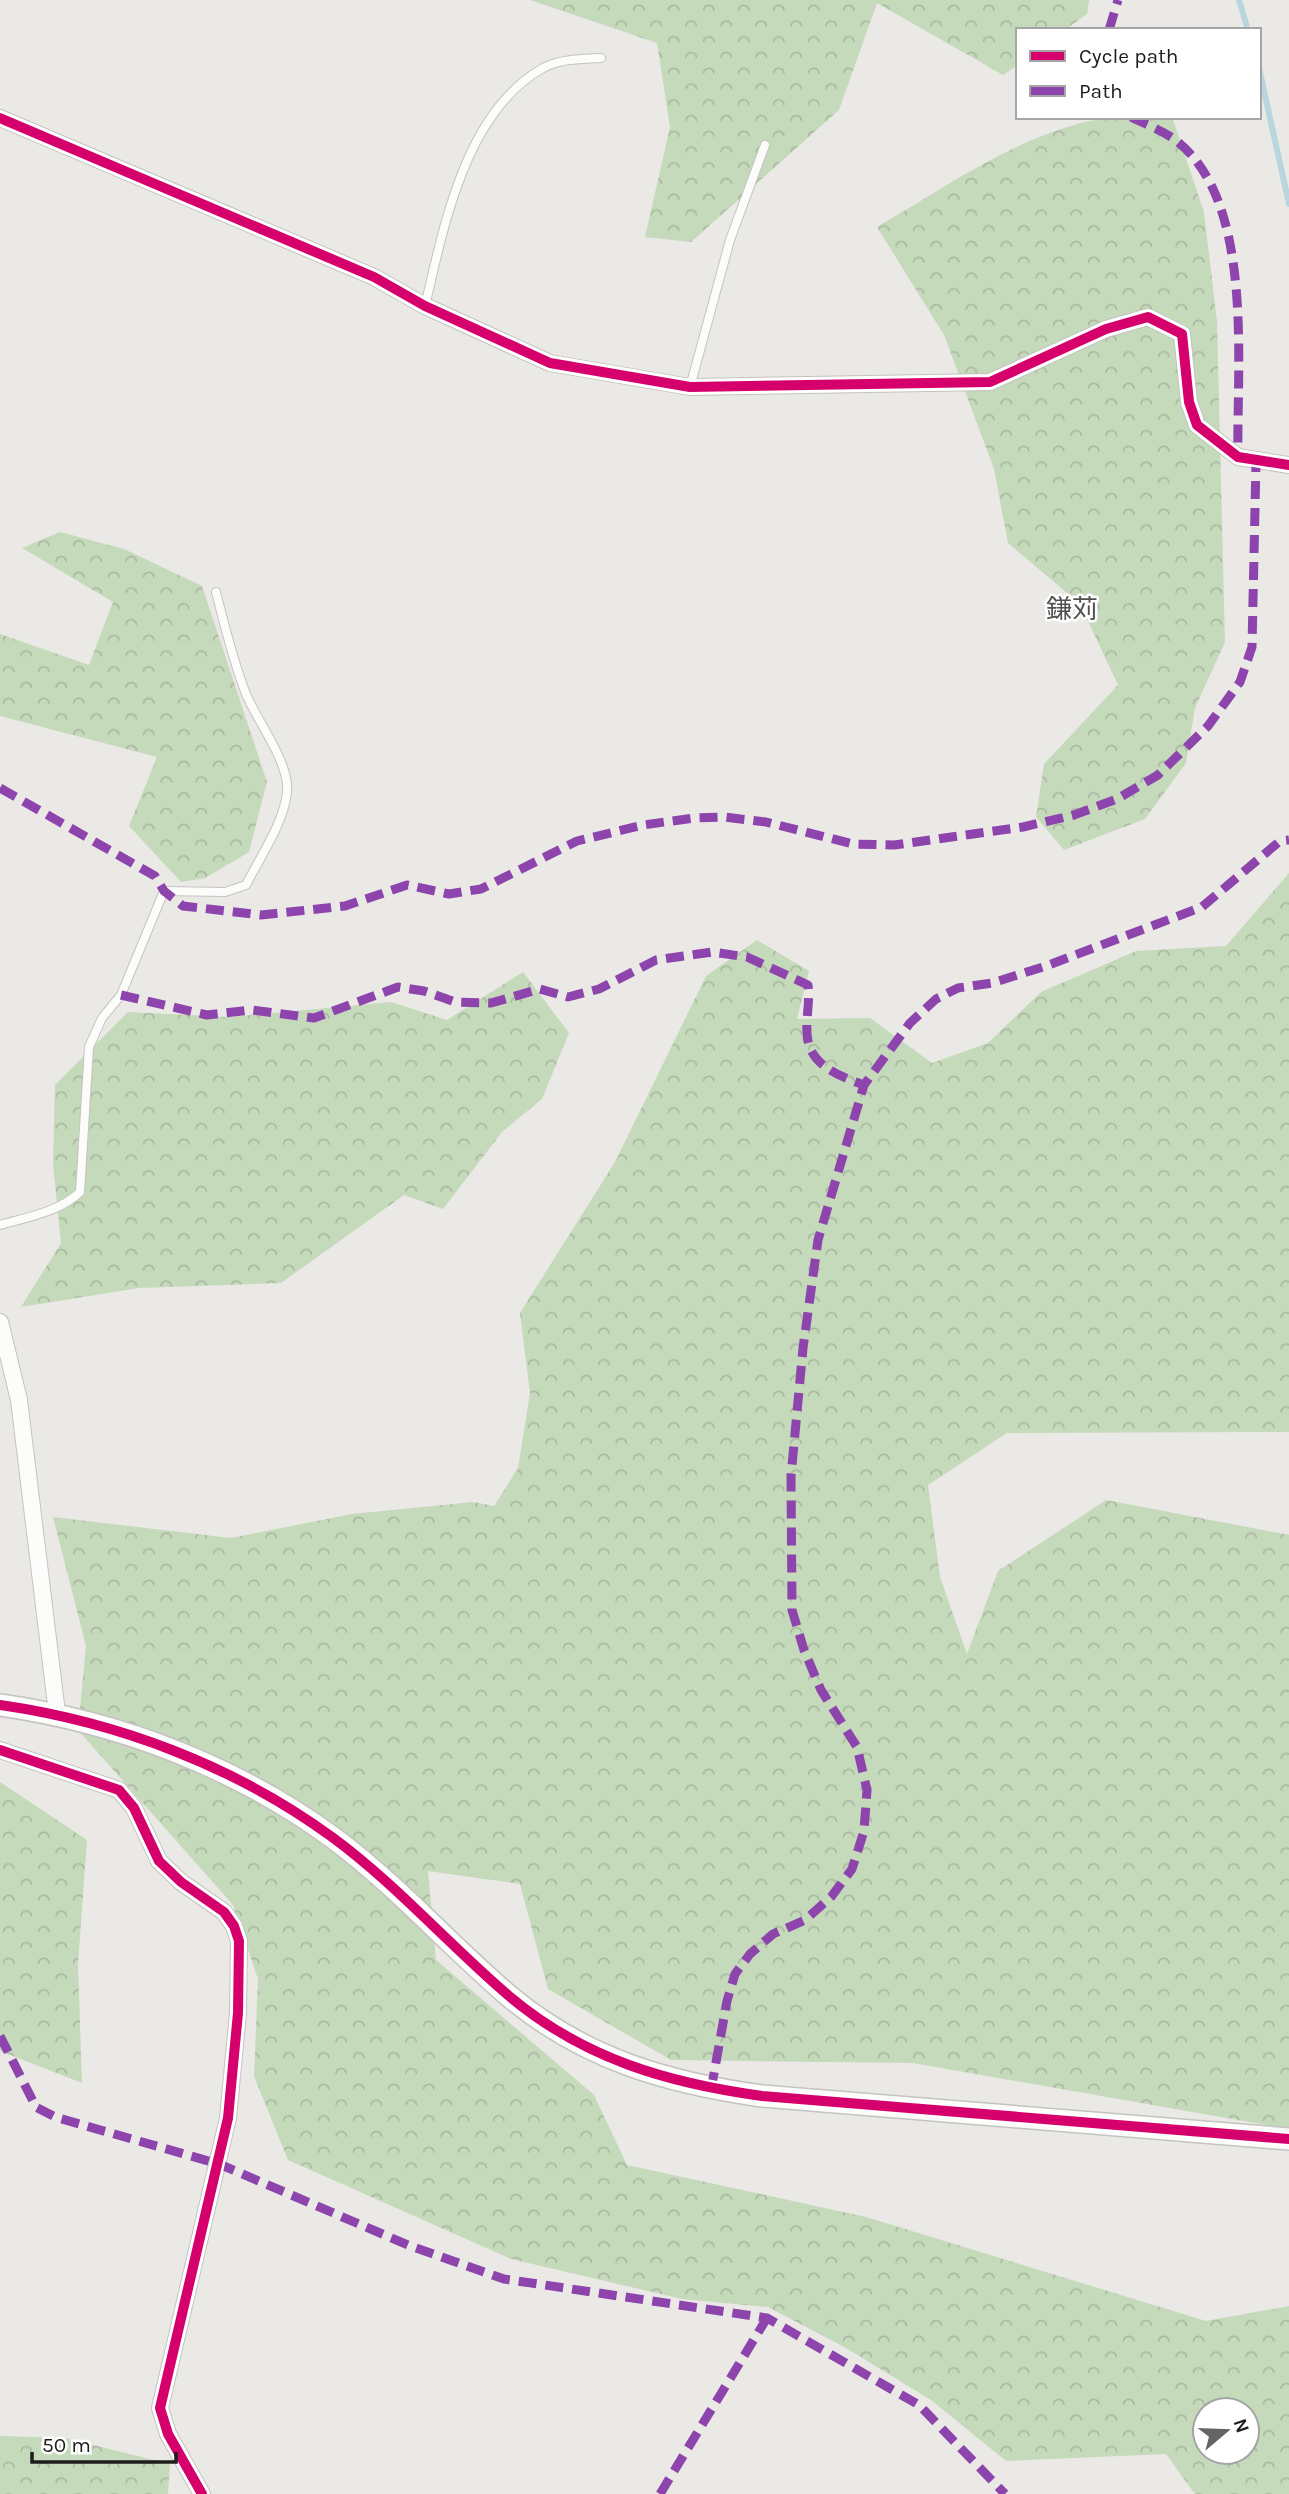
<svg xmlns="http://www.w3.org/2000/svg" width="1289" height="2494" viewBox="0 0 1289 2494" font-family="Karla,'Noto Sans JP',sans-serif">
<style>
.forest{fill:url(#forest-crowns);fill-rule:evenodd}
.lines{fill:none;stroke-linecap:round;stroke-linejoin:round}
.stream{stroke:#b9d5dd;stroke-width:6}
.service-casing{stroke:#c4c3c1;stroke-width:10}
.minor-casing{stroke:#c4c3c1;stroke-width:18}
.tertiary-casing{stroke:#c4c3c1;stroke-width:24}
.service{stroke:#fcfcfb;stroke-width:8}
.minor{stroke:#fcfcfb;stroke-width:16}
.tertiary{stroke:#fcfcfb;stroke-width:21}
.quiet{stroke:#8e44ad;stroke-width:9;stroke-dasharray:18 9;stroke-linecap:butt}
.cycleway-casing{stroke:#fff;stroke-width:15}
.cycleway{stroke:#d6006c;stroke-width:10}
.labels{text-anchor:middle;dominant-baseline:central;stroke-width:5;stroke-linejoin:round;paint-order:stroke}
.quarter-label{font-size:26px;fill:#505050;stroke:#fff}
</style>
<defs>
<pattern id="forest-crowns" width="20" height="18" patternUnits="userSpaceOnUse" patternTransform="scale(1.75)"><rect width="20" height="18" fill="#c5d9bb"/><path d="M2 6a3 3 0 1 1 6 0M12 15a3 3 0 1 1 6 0" fill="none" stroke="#a9baa0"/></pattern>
</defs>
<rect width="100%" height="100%" fill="#ebe9e5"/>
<!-- forest -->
<g class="forest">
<polygon points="530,0 1089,0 1087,14 1065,30 1018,30 1018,65 1003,75 877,3 839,110 691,242 645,237 670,127 657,43"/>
<path d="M1114,117H1172L1204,212L1217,322L1225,642L1195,708L1186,763L1145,819L1064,850L1036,817L1044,764L1118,685L1080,604L1008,543L994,469L944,335L877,227C950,185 1028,127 1114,117Z"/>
<polygon points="60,532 124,549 202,586 267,782 249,852 205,878 181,882 129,826 157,757 0,716 0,634 89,665 113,602 22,548"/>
<path d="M1289,873V1432L1007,1433L928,1485L940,1577L967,1654L998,1571L1106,1500L1289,1535V2129L913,2063L671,2060L548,1989L520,1884L428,1871L436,1960L594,2095L627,2165L866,2217L1206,2321L1289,2306V2494H1195L1166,2454L1006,2461L931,2400L846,2348L768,2307L682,2299L511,2259L288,2160L254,2076L258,1979L233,1905L78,1730L86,1646L53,1517L231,1538L352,1514L473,1502L494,1506L518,1468L530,1393L520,1313L615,1162L706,976L757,940L809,971L797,1019L870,1018L932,1063L988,1043L1041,992L1136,951L1226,946ZM1205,2410H1247V2452H1205Z"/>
<polygon points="523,972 569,1033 542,1099 502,1132 443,1209 404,1195 281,1283 139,1288 21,1307 61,1243 53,1164 55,1085 128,1012 229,1017 391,1002 447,1020"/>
<polygon points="0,1782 87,1840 78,1964 82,2083 0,2051"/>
<polygon points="0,2436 65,2438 170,2464 168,2494 0,2494"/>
</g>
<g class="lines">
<!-- stream -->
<g class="stream">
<polyline points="1239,0 1248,30"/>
<polyline points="1259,68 1289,204"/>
</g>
<defs>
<g id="service">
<path d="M425,306C444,226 465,112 543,68C560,59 581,59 601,58"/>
<polyline points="690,387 730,240 765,145"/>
<path d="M0,1225C28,1217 59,1212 80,1192L89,1047L102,1018L121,995L164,891L225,892L246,885C260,857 284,823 287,792C290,763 257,721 246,694C233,661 225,627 216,592"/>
</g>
<g id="minor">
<polyline points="0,118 374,277 425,306 550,363 690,387 990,382 1106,329 1148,317 1182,334 1189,402 1197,425 1238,457 1289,465"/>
<polyline points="0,1322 19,1400 57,1713"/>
<polyline points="0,1750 119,1790 134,1808 159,1861 181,1882 224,1912 234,1926 239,1941 238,2013 228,2118 160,2408 168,2434 202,2494"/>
</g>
<path id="tertiary" d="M0,1705C118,1722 235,1766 332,1837C396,1884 449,1945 509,1996C584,2059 668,2083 762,2096L1289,2139"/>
</defs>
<!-- service casing -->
<use href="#service" class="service-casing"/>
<!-- minor casing -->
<use href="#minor" class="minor-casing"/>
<!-- tertiary casing -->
<use href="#tertiary" class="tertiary-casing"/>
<!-- service -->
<use href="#service" class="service"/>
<!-- minor -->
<use href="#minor" class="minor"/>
<!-- tertiary -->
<use href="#tertiary" class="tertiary"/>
<!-- quiet -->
<g class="quiet">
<polyline points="1109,30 1118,0"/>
<path d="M1131,117C1145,124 1161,130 1174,139C1256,199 1236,368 1238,457"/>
<polyline points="0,788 155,876 164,891 183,906 261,915 345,906 407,885 449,894 481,889 577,841 643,825 694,818 724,817 766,822 853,844 894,845 1023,827 1074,815 1117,799 1158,775 1208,726 1240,682 1252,647 1256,462"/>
<path d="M121,995L207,1015L252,1010L314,1018L398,987L424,991L455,1002L491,1003L540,989L568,997L599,989L656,960L712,952L747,957L808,985C810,1002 806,1017 807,1033C808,1065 839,1076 864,1085"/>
<polyline points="0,2036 36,2107 55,2117 219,2164 408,2245 504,2279 767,2318 919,2405 1005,2494"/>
<polyline points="711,2090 727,2001 735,1974 750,1954 773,1934 805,1920 831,1897 852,1869 864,1831 867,1790 857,1747 821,1690 804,1650 792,1610 791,1476 803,1348 818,1240 864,1085 910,1023 936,999 958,988 992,983 1046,966 1202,907 1280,841 1289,840"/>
<polyline points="660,2494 767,2318"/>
</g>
<defs>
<g id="cycleway">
<polyline points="0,118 374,277 425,306 550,363 690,387 990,382 1106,329 1148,317 1182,334 1189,402 1197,425 1238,457 1289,465"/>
<path d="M0,1705C118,1722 235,1766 332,1837C396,1884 449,1945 509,1996C584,2059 668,2083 762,2096L1289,2139"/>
<polyline points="0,1750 119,1790 134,1808 159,1861 181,1882 224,1912 234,1926 239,1941 238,2013 228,2118 160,2408 168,2434 202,2494"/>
</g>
</defs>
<!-- cycleway casing -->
<use href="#cycleway" class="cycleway-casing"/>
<!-- cycleway -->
<use href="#cycleway" class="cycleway"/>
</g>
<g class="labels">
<!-- quarter labels -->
<g class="quarter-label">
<text x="1072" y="609">鎌苅</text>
</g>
</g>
<!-- legend -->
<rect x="1016" y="28" width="245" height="91" fill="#ffffff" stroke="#a5a5a5" stroke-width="2"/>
<rect x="1030" y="51" width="35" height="10" fill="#d6006c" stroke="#a5a5a5" stroke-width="2"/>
<text x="1079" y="63" font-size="21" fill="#1d1d1d">Cycle path</text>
<rect x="1030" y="86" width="35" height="10" fill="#8e44ad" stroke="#a5a5a5" stroke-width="2"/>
<text x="1079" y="98" font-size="21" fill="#1d1d1d">Path</text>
<!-- north arrow -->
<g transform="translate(1226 2431) rotate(71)"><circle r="33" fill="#ffffff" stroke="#a5a5a5" stroke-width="2"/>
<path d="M0-5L12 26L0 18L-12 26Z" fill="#656463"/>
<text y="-10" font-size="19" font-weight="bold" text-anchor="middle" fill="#1d1d1d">N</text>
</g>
<!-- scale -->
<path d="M32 2452v10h144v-10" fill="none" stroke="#1d1d1d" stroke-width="3.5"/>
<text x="42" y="2452" font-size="21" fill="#1d1d1d" stroke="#ffffff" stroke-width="5" paint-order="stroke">50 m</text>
</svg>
